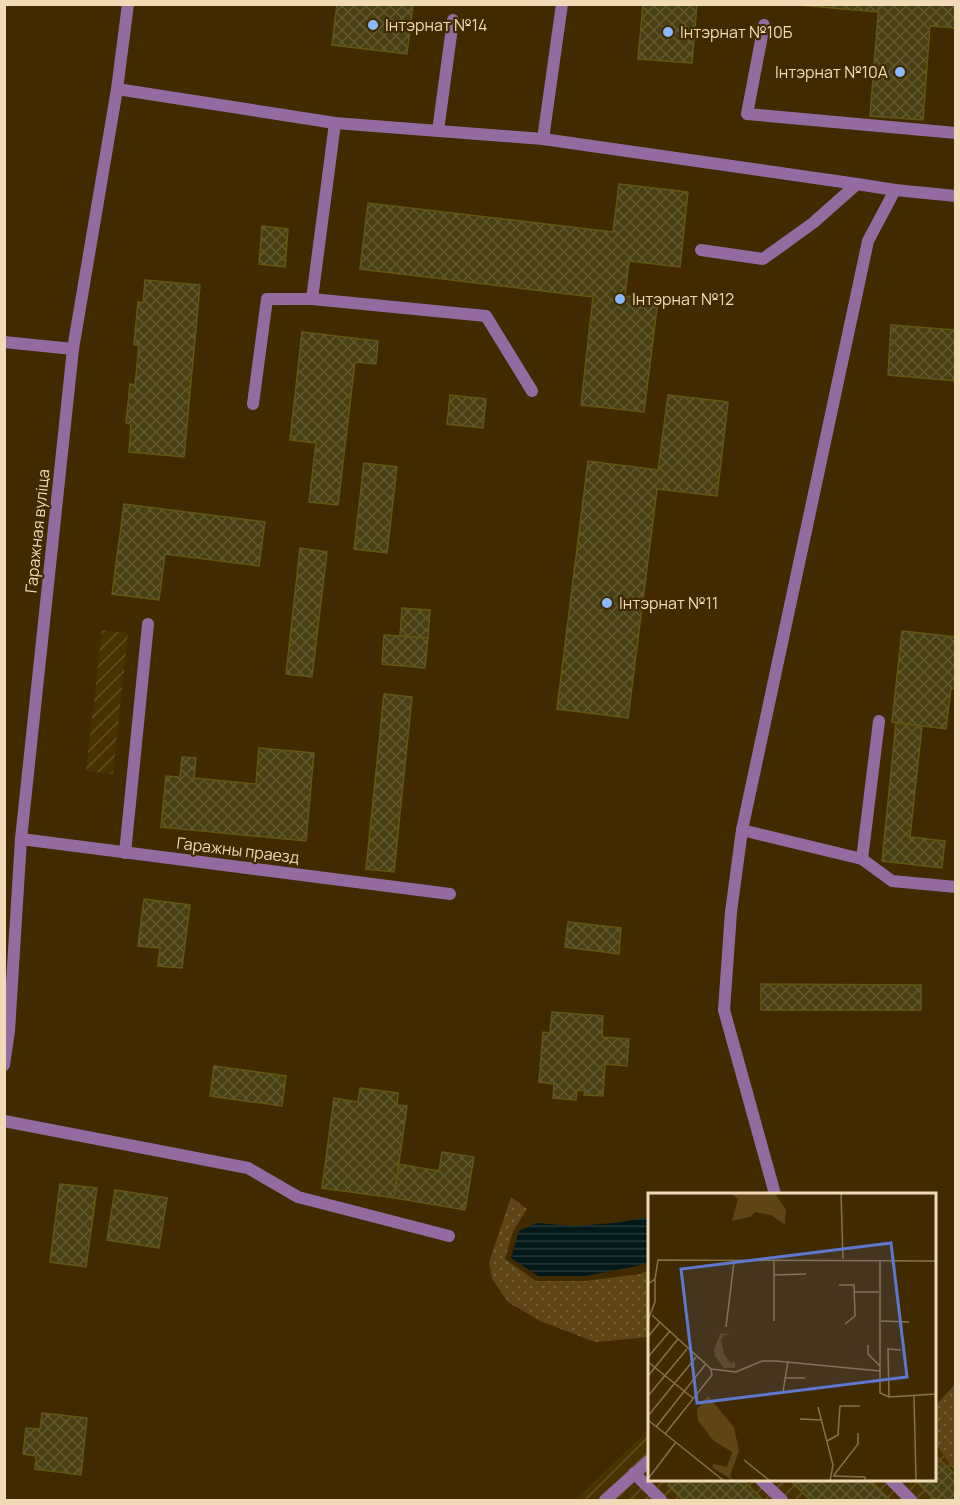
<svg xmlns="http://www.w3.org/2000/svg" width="960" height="1505" viewBox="0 0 960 1505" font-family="Manrope,sans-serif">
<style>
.industrial{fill:url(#industrial-furrows)}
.grass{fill:url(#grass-dots)}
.water{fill:url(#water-rules)}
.building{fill:url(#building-cross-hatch);stroke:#635612;stroke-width:1.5}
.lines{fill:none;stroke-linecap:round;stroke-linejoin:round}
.lane{stroke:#946ba1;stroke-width:12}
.street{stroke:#946ba1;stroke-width:12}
.poi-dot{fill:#8bb9fc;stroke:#412a00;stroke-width:2}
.labels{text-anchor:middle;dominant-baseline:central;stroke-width:4.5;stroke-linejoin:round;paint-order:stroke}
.poi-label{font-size:16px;fill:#f2dab7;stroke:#412a00;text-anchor:start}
.street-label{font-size:16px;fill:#f2dab7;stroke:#412a00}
.inset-road{fill:none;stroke:#887049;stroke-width:1.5}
.view{fill:#5d78ce;fill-opacity:0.15;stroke:#5d78ce;stroke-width:3}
.inset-edge{fill:none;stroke:#f2dab7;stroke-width:3}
</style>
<defs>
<pattern id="industrial-furrows" width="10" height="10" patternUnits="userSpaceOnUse" patternTransform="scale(1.5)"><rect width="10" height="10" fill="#4a3100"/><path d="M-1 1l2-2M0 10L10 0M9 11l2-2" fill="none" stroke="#654e23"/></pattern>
<pattern id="grass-dots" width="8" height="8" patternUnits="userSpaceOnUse" patternTransform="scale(1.5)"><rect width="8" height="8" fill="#5f4416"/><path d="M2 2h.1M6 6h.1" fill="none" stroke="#765e36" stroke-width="1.8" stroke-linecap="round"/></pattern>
<pattern id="water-rules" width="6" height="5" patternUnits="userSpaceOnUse" patternTransform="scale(1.5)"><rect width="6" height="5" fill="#011718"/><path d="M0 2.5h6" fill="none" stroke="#263837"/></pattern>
<pattern id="building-cross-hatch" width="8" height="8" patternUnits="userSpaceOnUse" patternTransform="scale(1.5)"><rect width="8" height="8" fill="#483f12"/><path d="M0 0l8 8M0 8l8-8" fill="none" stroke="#635a32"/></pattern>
</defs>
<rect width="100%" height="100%" fill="#412a00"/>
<!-- industrial -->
<g class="industrial">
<polygon points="102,630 128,633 113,774 86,771"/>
<polygon points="649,1429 650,1480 934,1480 935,1440 955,1461 955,1500 575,1500"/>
</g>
<!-- grass -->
<g class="grass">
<polygon points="511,1197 527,1209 513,1231 505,1259 536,1281 585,1281 640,1274 649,1270 649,1337 595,1342 540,1321 508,1302 492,1279 489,1262"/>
<polygon points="955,1384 955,1472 935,1442 935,1406"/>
</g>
<!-- water -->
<polygon class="water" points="649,1217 649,1262 637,1266 585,1276 538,1276 511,1258 519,1231 537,1223 573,1226 615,1223"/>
<!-- building -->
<g class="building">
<polygon points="337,4 413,4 407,54 332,45"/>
<polygon points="643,4 697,4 692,63 638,59"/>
<polygon points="786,4 879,4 878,12"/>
<polygon points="879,4 956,4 956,28 930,26 923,120 870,116"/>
<polygon points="619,184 688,192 680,267 629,261 625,296 658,300 644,412 581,405 593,297 360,269 368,203 613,232"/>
<polygon points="262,226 288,229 285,267 259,264"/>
<polygon points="145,280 200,285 184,457 129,452 131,424 126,423 130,384 135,385 139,345 134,345 138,302 143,303"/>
<polygon points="891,325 956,330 956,381 888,375"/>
<polygon points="302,332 378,341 376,364 355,362 338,505 309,502 316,443 290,440"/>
<polygon points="450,395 486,399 483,428 447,424"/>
<polygon points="668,395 728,402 717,496 657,489 628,718 557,709 588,461 658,470"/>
<polygon points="364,463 397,467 387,553 354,549"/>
<polygon points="124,504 265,522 259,566 165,554 159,600 112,594"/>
<polygon points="300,548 327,552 312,677 286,674"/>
<polygon points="402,608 430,610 428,638 400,636"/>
<polygon points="902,631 956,637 956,689 951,688 946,729 892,722"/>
<polygon points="384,635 428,638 425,668 382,664"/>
<polygon points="384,694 412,697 394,872 366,869"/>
<polygon points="896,723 922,726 910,837 945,841 942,868 882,861"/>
<polygon points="259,748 314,753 306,841 161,827 166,776 180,777 182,757 196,758 194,778 256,784"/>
<polygon points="144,899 190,905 182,968 158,966 160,948 138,946"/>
<polygon points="568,922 621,928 619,954 565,947"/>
<polygon points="761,984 921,985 921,1010 761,1010"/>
<polygon points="552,1012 603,1016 602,1037 629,1039 627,1066 605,1064 603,1096 584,1095 585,1091 577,1090 576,1100 553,1098 554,1084 539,1082 543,1032 550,1033"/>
<polygon points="214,1066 286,1076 282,1106 210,1096"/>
<polygon points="360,1088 398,1093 397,1105 407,1106 394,1198 322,1188 334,1098 358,1102"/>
<polygon points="442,1152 474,1157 465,1210 394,1198 399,1164 439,1171"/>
<polygon points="60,1184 97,1188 86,1267 50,1262"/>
<polygon points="115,1190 167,1198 159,1248 107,1240"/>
<polygon points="42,1413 87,1418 81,1475 35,1469 36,1456 23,1454 26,1428 40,1429"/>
<polygon points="934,1454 956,1475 956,1500 935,1500 915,1480 934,1480"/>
<polygon points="673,1480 743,1480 763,1500 683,1500 668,1485"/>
<polygon points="790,1480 870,1480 890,1500 810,1500"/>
</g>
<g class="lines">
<!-- lane -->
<g class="lane">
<polyline points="764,25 747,114 956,133"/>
<polyline points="117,89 335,123 543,139 857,184 895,190 956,196"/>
<polyline points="438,131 453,20"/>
<polyline points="543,139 562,4"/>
<polyline points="701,250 763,259 813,223 857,184"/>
<polyline points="312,299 335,123"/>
<polyline points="253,404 267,299 312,299 486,316 532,391"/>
<polyline points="742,830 862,859 892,881 956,887"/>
<polyline points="125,853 148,624"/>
<polyline points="862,859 879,721"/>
<polyline points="4,1121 248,1168 298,1197 449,1236"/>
<polyline points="775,1194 724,1010 731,912 742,830 868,241 895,190"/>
<polyline points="634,1473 661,1500"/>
<polyline points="761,1480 782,1500"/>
<polyline points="891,1480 911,1500"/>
<polyline points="605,1500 650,1460"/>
</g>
<!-- street -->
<g class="street">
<polyline points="4,342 73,349"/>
<polyline points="21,839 450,894"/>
<polyline points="4,1065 9,1031 21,839 73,349 117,89 128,4"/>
</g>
</g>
<!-- markers -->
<g class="poi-dot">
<circle cx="373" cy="25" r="6"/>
<circle cx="668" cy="32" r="6"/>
<circle cx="900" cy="72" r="6"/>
<circle cx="620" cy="299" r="6"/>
<circle cx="607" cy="603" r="6"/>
</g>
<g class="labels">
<!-- poi labels -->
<g class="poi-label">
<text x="385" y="25">Інтэрнат №14</text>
<text x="680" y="32">Інтэрнат №10Б</text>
<text x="888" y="72" text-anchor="end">Інтэрнат №10А</text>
<text x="632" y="299">Інтэрнат №12</text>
<text x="619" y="603">Інтэрнат №11</text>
</g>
<!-- street labels -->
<g class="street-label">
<text transform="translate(37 531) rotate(-84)">Гаражная вуліца</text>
<text transform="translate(238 850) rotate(7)">Гаражны праезд</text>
</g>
</g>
<!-- overview -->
<g transform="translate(648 1193)">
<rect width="288" height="288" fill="#412a00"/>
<path d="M82,0H127L138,17L137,32L123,22L107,19L102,24L84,28L90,6ZM73,140L84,142H76L73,147L76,161L82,170L87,169V175H76L67,163L66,156ZM60,203L86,234L91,258L82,283L86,288L65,275V271L79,274L84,259L66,248L50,228L49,216Z" fill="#5f4416"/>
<path class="inset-road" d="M193,0L195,66M232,68V200L241,204L288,201M126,82L158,81M0,91L7,86L10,67L288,68M191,92H206L207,123L197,131M206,99H231M4,122L63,176L64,182L17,241M0,127L7,109V86M126,128V67M233,128L261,129M78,134L86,69M0,144L12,129M220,152V161L232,173M0,164L22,138M0,169L46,206M63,176L88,179L114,168H128L232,178M0,183L30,146M138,185H157M135,199L140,168M0,203L39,156M266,203L268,288M241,204L240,156L253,157M170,214L185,272L182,288M0,223L48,164M152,226L174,227M0,227L76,288M8,234L57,172M179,248L190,242L192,213H212M96,267L122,288M186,282L210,251V240M185,283L217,284V288M0,286L28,249"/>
<path class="view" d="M243,50L259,184L49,210L33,76Z"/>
<rect width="288" height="288" class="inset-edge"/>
</g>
<!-- border -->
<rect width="960" height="1505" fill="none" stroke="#f2dab7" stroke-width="12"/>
</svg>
